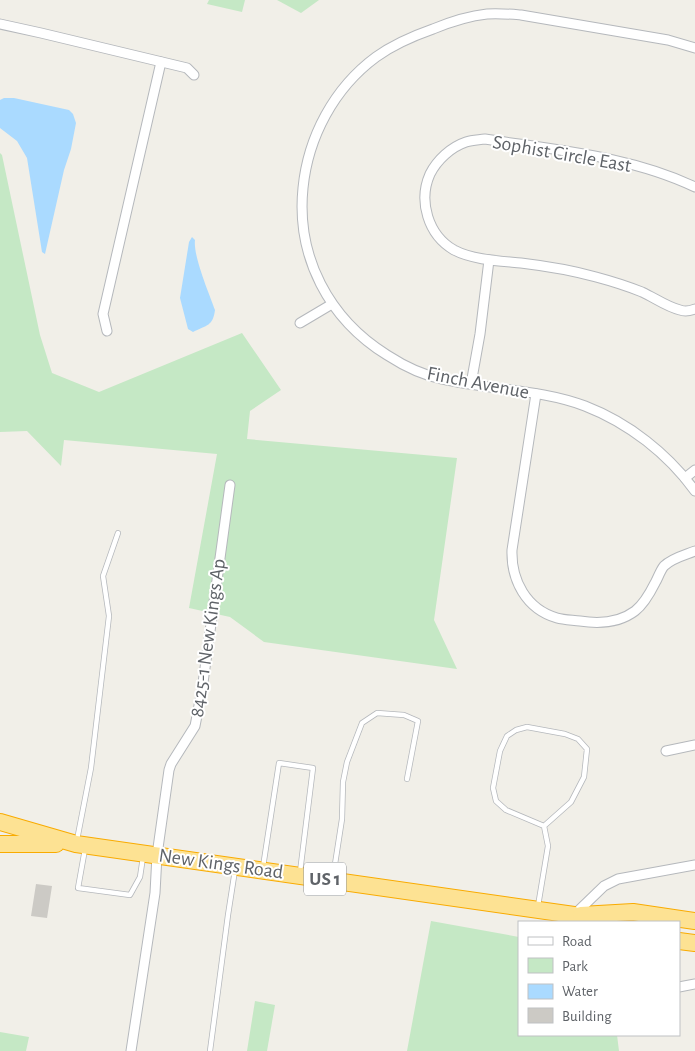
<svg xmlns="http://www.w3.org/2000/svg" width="695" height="1051" viewBox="0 0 695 1051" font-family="'Alegreya Sans',sans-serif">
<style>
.green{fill:#c5e8c5}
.water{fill:#aadaff}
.building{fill:#cccac5}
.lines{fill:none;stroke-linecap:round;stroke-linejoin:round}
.lane-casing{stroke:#b5b8bc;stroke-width:6}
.street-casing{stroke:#b5b8bc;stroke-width:11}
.highway-casing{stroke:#f9ab00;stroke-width:18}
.lane{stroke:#fff;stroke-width:4.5}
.street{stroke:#fff;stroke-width:9}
.highway{stroke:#fde293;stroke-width:16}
.labels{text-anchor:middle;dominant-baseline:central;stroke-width:4;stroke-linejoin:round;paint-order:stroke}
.shield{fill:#fff;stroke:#8f9295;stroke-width:1}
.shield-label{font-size:19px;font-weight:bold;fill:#5f6368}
.street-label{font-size:20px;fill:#5f6368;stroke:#fff}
</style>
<rect width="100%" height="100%" fill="#f1efe8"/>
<!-- green -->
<g class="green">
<polygon points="209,0 245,0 242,12 207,4"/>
<polygon points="277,0 319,0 301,13"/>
<polygon points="0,153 2,155 40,335 52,373 99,392 242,333 281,390 250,411 247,439 457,458 434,620 457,669 264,642 230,617 189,608 217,454 64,440 61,466 27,431 0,432"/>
<polygon points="431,921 519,937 519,1035 617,1035 619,1051 407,1051"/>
<polygon points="255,1001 275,1005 267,1051 247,1051"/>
<polygon points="0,1032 29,1037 26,1051 0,1051"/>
</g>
<!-- water -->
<g class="water">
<polygon points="4,98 14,98 69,110 73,114 76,123 71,149 64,170 45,254 42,252 27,158 17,141 0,128 0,100"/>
<path d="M192,237L195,240C193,256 209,293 215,310C213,326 207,325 193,332L188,329L180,298L189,242Z"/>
</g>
<!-- building -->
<polygon class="building" points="36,884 52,886 47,918 31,916"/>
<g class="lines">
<defs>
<g id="lane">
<polyline points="77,840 91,768 109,616 103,576 118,533"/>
<polyline points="85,849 78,888 130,895 140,877 143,857"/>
<polyline points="263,867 279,763 313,768 300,872"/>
<polyline points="333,877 342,819 343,782 347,762 362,723 377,713 404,715 418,721 407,779"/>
<polyline points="538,906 548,846 544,826 506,810 496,801 493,788 500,751 507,736 516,730 527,727 565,734 578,739 587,749 584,777 571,802 544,826"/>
<polyline points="210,1051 228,915 235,870"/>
</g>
<g id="street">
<polyline points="0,24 41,33 187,68 194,75"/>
<path d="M695,48L668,40L521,15C509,14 498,13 487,14C468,16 450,22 433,29C413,36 394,44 376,57C334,88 308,137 303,188C296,257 329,319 387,355C404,366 422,375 442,379C487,390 541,389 585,406C629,423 668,454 695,491"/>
<path d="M695,187C630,156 555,150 485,139C478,140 472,140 466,142C451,147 437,160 430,174C418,201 428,235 454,250C473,260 500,261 521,263C546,266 571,270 596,277C611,281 627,286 642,292C655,298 667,307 680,310C685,312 690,311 695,309"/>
<polyline points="300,323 332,304"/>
<polyline points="107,331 103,314 161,62"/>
<polyline points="471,384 480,334 489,260"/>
<path d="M536,394L512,550C511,580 526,609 557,618C564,620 572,620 580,621C599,624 619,623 635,611C644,604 650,593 655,583C658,578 660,571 664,566C672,558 685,555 695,551"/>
<polyline points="685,478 695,470"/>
<polyline points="666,751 695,745"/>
<polyline points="575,914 604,886 618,879 695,865"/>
<polyline points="679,987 695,984"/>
<polyline points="131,1051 155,893 157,855 169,770 171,764 195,726 202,690 230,485"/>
</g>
<g id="highway">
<polyline points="0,822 76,844 574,915 594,922"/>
<polyline points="0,844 56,844"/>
<polyline points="581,915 633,912 695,921"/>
<polyline points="679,941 695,943"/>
</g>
</defs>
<!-- lane casing -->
<use href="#lane" class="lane-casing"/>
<!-- street casing -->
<use href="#street" class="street-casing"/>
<!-- highway casing -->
<use href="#highway" class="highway-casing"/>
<!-- lane -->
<use href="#lane" class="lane"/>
<!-- street -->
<use href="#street" class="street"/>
<!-- highway -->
<use href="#highway" class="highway"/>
</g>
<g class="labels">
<!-- shield labels -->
<rect class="shield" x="304" y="862.5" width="42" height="33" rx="4"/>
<g class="shield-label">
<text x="325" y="879">US 1</text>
</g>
<!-- street labels -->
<g class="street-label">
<text transform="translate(562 154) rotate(10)">Sophist Circle East</text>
<text transform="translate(478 383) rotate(11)">Finch Avenue</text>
<text transform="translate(208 638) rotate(-82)">8425-1 New Kings Ap</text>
<text transform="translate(221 864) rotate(8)">New Kings Road</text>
</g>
</g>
<!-- legend -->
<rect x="518" y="921" width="162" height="115" fill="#ffffff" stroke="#bfc1c3"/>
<rect x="528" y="937" width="25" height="8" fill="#ffffff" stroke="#bfc1c3"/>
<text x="562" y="946" font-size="15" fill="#5f6368">Road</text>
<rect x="528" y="958" width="25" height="15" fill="#c5e8c5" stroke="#bfc1c3"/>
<text x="562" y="971" font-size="15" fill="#5f6368">Park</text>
<rect x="528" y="984" width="25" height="15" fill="#aadaff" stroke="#bfc1c3"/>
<text x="562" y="996" font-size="15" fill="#5f6368">Water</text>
<rect x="528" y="1008" width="25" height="15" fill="#cccac5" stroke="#bfc1c3"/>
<text x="562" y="1021" font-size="15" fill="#5f6368">Building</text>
</svg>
